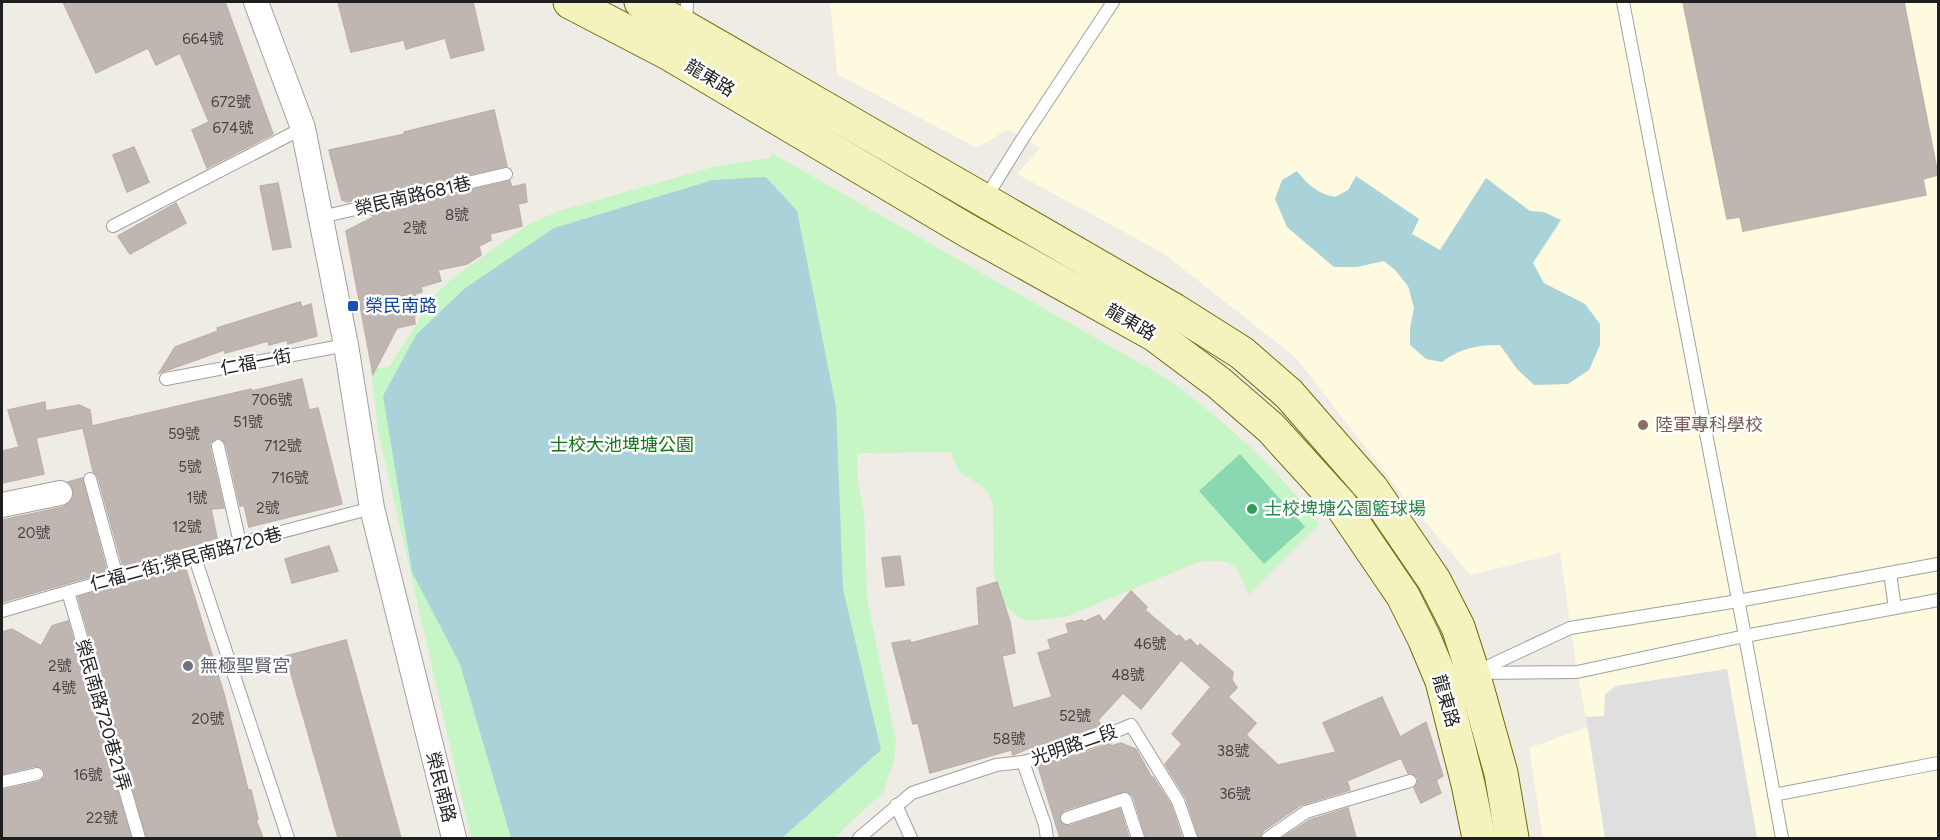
<svg xmlns="http://www.w3.org/2000/svg" width="1940" height="840" viewBox="0 0 1940 840" font-family="Figtree,'Noto Sans TC',sans-serif">
<style>
.education{fill:#fdfae0}
.park{fill:#c6f5c6}
.pitch{fill:#89d8b2}
.parking{fill:#dfdfdf}
.water{fill:#a9d3d9}
.building{fill:#bfb6b2;stroke:#bfb1a9;stroke-width:1.5}
.lines{fill:none;stroke-linecap:round;stroke-linejoin:round}
.lane-casing{stroke:#a0a0a0;stroke-width:14}
.street-casing{stroke:#a0a0a0;stroke-width:26}
.secondary-casing{stroke:#6d6e0d;stroke-width:35}
.lane{stroke:#fff;stroke-width:12}
.street{stroke:#fff;stroke-width:24}
.secondary{stroke:#f5f3bd;stroke-width:33}
.transit-dot{fill:#1a4fb4;stroke:#fff;stroke-width:2}
.education-dot{fill:#8d6e63;stroke:#fff;stroke-width:2}
.leisure-dot{fill:#2e9e5b;stroke:#fff;stroke-width:2}
.worship-dot{fill:#6b7280;stroke:#fff;stroke-width:2}
.labels{text-anchor:middle;dominant-baseline:central;stroke-width:5;stroke-linejoin:round;paint-order:stroke}
.number-label{font-size:15px;fill:#474544}
.street-label{font-size:18px;fill:#1f1f1f;stroke:#fff}
.transit-label{font-size:18px;fill:#164399;stroke:#fff;text-anchor:start}
.education-label{font-size:18px;fill:#785e54;stroke:#fff;text-anchor:start}
.park-label{font-size:18px;fill:#147514;stroke:#fff}
.leisure-label{font-size:18px;fill:#27864d;stroke:#fff;text-anchor:start}
.worship-label{font-size:18px;fill:#5b616d;stroke:#fff;text-anchor:start}
</style>
<rect width="100%" height="100%" fill="#efebe5"/>
<!-- education -->
<polygon class="education" points="830,2 1938,2 1938,838 1543,838 1529,748 1588,727 1577,672 1560,553 1470,575 1401,493 1296,358 1163,253 1017,174 1040,148 1008,129 977,148 837,74"/>
<!-- park -->
<path class="park" d="M773,154L1166,378C1227,423 1273,464 1319,524L1248,595C1237,562 1232,558 1198,562L1068,616L1032,621L1021,619L1005,605L994,574L993,504C984,476 964,483 956,466C954,462 953,456 952,452L857,453L858,484L864,511L867,598L896,742L894,761L884,791L834,838H471L378,430L371,369L389,367L418,322L425,304L455,276L529,224L562,210L713,167L768,158Z"/>
<!-- pitch -->
<polygon class="pitch" points="1240,454 1305,527 1264,564 1199,491"/>
<!-- parking -->
<polygon class="parking" points="1727,669 1757,838 1605,838 1586,717 1604,716 1605,694 1616,686"/>
<!-- water -->
<g class="water">
<path d="M1297,171C1307,184 1318,194 1335,197L1348,190L1356,176L1419,219L1412,234L1440,250L1486,178L1530,211L1544,212L1561,220L1533,263L1544,283L1585,304L1600,324V345L1589,370L1568,384L1534,385L1517,369L1500,345C1477,345 1461,348 1442,362L1426,359L1410,345V328L1414,308L1408,286L1395,270L1384,261L1357,267H1334L1287,227L1275,199L1282,180Z"/>
<polygon points="766,177 797,211 836,407 843,589 881,750 782,838 511,838 460,664 412,572 383,396 416,335 464,289 554,228 713,180"/>
</g>
<!-- building -->
<g class="building">
<polygon points="63,2 225,2 273,134 207,168 192,130 209,122 180,53 156,65 148,48 96,73"/>
<polygon points="338,2 473,2 484,50 451,58 445,38 406,49 404,40 351,52"/>
<polygon points="1683,2 1904,2 1938,175 1923,179 1926,195 1743,231 1740,217 1727,219"/>
<polygon points="494,110 507,166 347,202 342,200 329,150 405,134 404,132"/>
<polygon points="134,147 149,182 127,192 113,155"/>
<polygon points="510,181 512,187 525,184 527,202 518,204 522,226 490,234 491,240 479,246 481,255 467,264 438,270 441,281 421,287 422,292 415,294 415,299 413,300 415,324 397,328 373,374 346,231 374,217 370,214"/>
<polygon points="278,183 291,247 273,250 260,186"/>
<polygon points="176,203 186,223 130,254 118,236"/>
<polygon points="300,302 302,307 311,304 317,336 288,344 287,340 269,345 268,341 225,353 224,350 159,373 175,347 218,331 217,328"/>
<polygon points="302,379 309,410 318,408 342,504 249,527 244,505 240,506 226,444 221,438 216,438 210,443 210,448 224,508 211,509 217,538 123,567 98,477 93,471 83,428 36,438 44,474 2,483 2,451 19,447 8,410 45,402 46,411 79,405 90,410 92,426 251,389 252,391"/>
<polygon points="82,478 107,572 2,602 2,520 63,507 69,504 73,498 74,491 68,482"/>
<polygon points="329,546 338,571 292,583 285,559"/>
<polygon points="900,556 904,585 886,587 882,558"/>
<polygon points="185,566 224,694 248,790 251,790 258,819 256,820 263,838 147,838 78,597"/>
<polygon points="997,582 1010,622 1015,653 1002,656 1013,708 1052,697 1038,653 1051,649 1048,640 1069,633 1066,624 1082,620 1084,622 1099,615 1104,622 1131,591 1147,607 1145,610 1177,637 1179,635 1186,642 1190,639 1198,647 1200,644 1233,672 1232,680 1237,688 1228,697 1256,723 1246,735 1278,765 1336,752 1323,723 1382,697 1400,737 1426,722 1443,776 1436,780 1441,793 1421,803 1414,788 1418,783 1418,778 1412,773 1408,773 1401,758 1347,781 1350,790 1301,805 1263,831 1260,838 1199,838 1186,798 1165,764 1182,744 1172,734 1211,687 1181,660 1141,709 1123,693 1098,720 1102,728 1072,740 1033,751 1032,747 1013,755 1011,750 930,773 918,723 913,724 892,643 910,640 911,643 979,625 977,588"/>
<polygon points="68,621 131,838 2,838 2,790 39,782 45,777 45,773 43,768 36,766 2,774 2,632 12,629 41,646 52,626"/>
<polygon points="346,640 401,838 338,838 286,656"/>
<polygon points="1110,743 1111,746 1121,743 1136,749 1152,778 1153,777 1171,805 1182,838 1146,838 1133,796 1126,791 1064,810 1061,813 1059,820 1062,824 1069,826 1120,809 1129,838 1060,838 1038,766 1077,756"/>
<polygon points="1348,808 1356,838 1282,838 1310,820"/>
</g>
<g class="lines">
<defs>
<g id="lane">
<polyline points="1623,2 1745,636 1782,838"/>
<polyline points="686,24 687,2"/>
<polyline points="985,199 1023,138 1113,2"/>
<polyline points="321,217 506,174"/>
<polyline points="113,226 303,128"/>
<polyline points="166,379 346,345"/>
<polyline points="218,446 240,543"/>
<polyline points="90,479 117,577"/>
<polyline points="194,555 288,838"/>
<polyline points="1890,573 1895,608"/>
<polyline points="68,592 139,838"/>
<polyline points="2,611 194,555 372,508"/>
<polyline points="1474,673 1570,628 1738,601 1938,564"/>
<polyline points="1477,673 1577,672 1745,636 1938,600"/>
<polyline points="1023,762 1045,825 1047,838"/>
<polyline points="2,782 37,774"/>
<polyline points="1774,795 1938,763"/>
<polyline points="896,805 911,838"/>
<polyline points="1067,818 1125,799 1138,838"/>
<polyline points="859,838 912,793 996,765 1023,762 1075,748 1131,725 1178,801 1191,838"/>
<polyline points="1268,838 1306,812 1410,781"/>
</g>
<g id="street">
<polyline points="256,2 303,128 346,345 372,508 454,838"/>
<polyline points="2,505 60,493"/>
</g>
<g id="secondary">
<polyline points="570,2 668,53 968,231 1155,335 1219,383 1271,428 1341,505 1403,596 1424,638 1442,681 1468,784 1479,838"/>
<polyline points="641,2 1174,310 1242,353 1289,394 1372,489 1434,580 1458,627 1473,673 1501,773 1512,838"/>
</g>
</defs>
<!-- lane casing -->
<use href="#lane" class="lane-casing"/>
<!-- street casing -->
<use href="#street" class="street-casing"/>
<!-- secondary casing -->
<use href="#secondary" class="secondary-casing"/>
<!-- lane -->
<use href="#lane" class="lane"/>
<!-- street -->
<use href="#street" class="street"/>
<!-- secondary -->
<use href="#secondary" class="secondary"/>
</g>
<!-- markers -->
<rect class="transit-dot" x="347" y="300" width="12" height="12" rx="3"/>
<circle class="education-dot" cx="1643" cy="425" r="6"/>
<circle class="leisure-dot" cx="1252" cy="509" r="6"/>
<circle class="worship-dot" cx="188" cy="666" r="6"/>
<g class="labels">
<!-- number labels -->
<g class="number-label">
<text x="203" y="39">664號</text>
<text x="231" y="102">672號</text>
<text x="233" y="128">674號</text>
<text x="457" y="215">8號</text>
<text x="415" y="228">2號</text>
<text x="272" y="400">706號</text>
<text x="248" y="422">51號</text>
<text x="184" y="434">59號</text>
<text x="283" y="446">712號</text>
<text x="190" y="467">5號</text>
<text x="290" y="478">716號</text>
<text x="197" y="498">1號</text>
<text x="268" y="508">2號</text>
<text x="187" y="527">12號</text>
<text x="34" y="533">20號</text>
<text x="1150" y="644">46號</text>
<text x="60" y="666">2號</text>
<text x="1128" y="675">48號</text>
<text x="64" y="688">4號</text>
<text x="1075" y="716">52號</text>
<text x="208" y="719">20號</text>
<text x="1009" y="739">58號</text>
<text x="1233" y="751">38號</text>
<text x="88" y="775">16號</text>
<text x="1235" y="794">36號</text>
<text x="102" y="818">22號</text>
</g>
<!-- street labels -->
<g class="street-label">
<text transform="translate(710 78) rotate(31)">龍東路</text>
<text transform="translate(413 196) rotate(-13)">榮民南路681巷</text>
<text transform="translate(1131 322) rotate(30)">龍東路</text>
<text transform="translate(256 362) rotate(-11)">仁福一街</text>
<text transform="translate(186 559) rotate(-15)">仁福二街;榮民南路720巷</text>
<text transform="translate(1446 701) rotate(74)">龍東路</text>
<text transform="translate(103 715) rotate(74)">榮民南路720巷21弄</text>
<text transform="translate(1074 745) rotate(-19)">光明路二段</text>
<text transform="translate(441 787) rotate(76)">榮民南路</text>
</g>
<!-- transit labels -->
<g class="transit-label">
<text x="365" y="306">榮民南路</text>
</g>
<!-- education labels -->
<g class="education-label">
<text x="1655" y="425">陸軍專科學校</text>
</g>
<!-- park labels -->
<g class="park-label">
<text x="622" y="445">士校大池埤塘公園</text>
</g>
<!-- leisure labels -->
<g class="leisure-label">
<text x="1264" y="509">士校埤塘公園籃球場</text>
</g>
<!-- worship labels -->
<g class="worship-label">
<text x="200" y="666">無極聖賢宮</text>
</g>
</g>
<!-- border -->
<rect width="1940" height="840" fill="none" stroke="#1f1f1f" stroke-width="6"/>
</svg>
